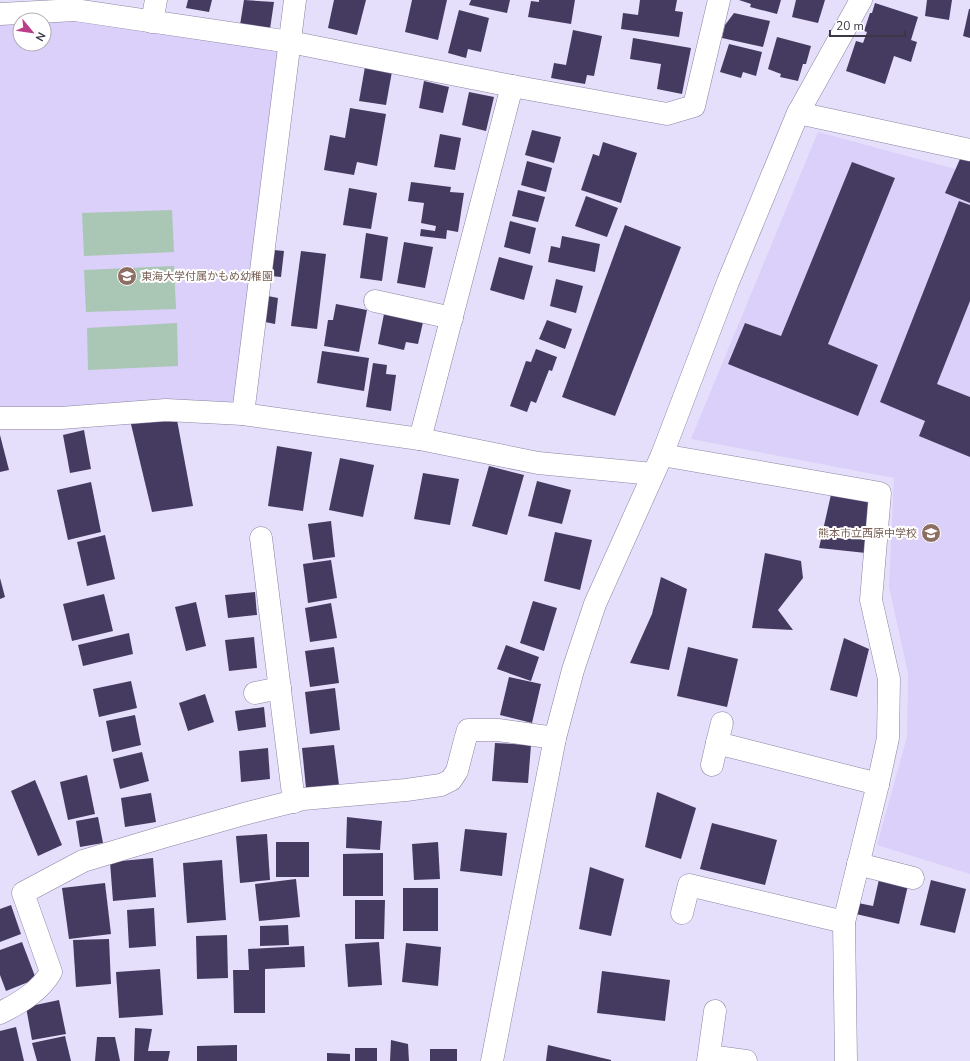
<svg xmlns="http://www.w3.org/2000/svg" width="970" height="1061" viewBox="0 0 970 1061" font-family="'Nunito Sans','Noto Sans JP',sans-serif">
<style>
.built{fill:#dad0f9}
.green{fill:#aac6b4}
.building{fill:#453b60}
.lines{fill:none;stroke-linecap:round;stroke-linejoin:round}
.minor-casing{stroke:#8b83a2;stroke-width:23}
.minor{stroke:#fff;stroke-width:22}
.labels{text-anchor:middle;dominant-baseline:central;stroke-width:4;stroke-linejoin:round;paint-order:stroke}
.education-label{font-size:11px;fill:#785e54;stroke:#fff;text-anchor:start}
</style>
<rect width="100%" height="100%" fill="#e6dffb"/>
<!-- built -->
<g class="built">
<polygon points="72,18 283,52 238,405 117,402 26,410 0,409 0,23 20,22 20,44 44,44 44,20"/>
<polygon points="818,132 970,173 970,874 877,845 907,737 908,673 889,587 894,478 691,439"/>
</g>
<!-- green -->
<g class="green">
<polygon points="172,210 174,252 84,256 82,213"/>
<polygon points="174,266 176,309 86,312 84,270"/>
<polygon points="177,323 178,366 88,370 87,328"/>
</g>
<!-- building -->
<g class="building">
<polygon points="188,0 212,0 209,12 186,8"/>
<polygon points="244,0 274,2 270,29 240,25"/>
<polygon points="334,0 366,0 357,35 328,28"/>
<polygon points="412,0 447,0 438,40 405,32"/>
<polygon points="471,0 510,0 507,13 469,5"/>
<polygon points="539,0 575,0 571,24 528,17 531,1 539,2"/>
<polygon points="640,0 677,0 675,11 683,12 679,37 621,29 623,13 638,15"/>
<polygon points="739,0 781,0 777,14 750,7 751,4"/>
<polygon points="796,0 825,0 818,23 792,17"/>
<polygon points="927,0 952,0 949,20 925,16"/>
<polygon points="875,3 918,17 911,40 917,42 911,62 894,56 885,84 846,71 856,41 863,43 867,32 864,31 870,13 872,13"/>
<polygon points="969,9 970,9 970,38 963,36"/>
<polygon points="459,10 489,18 481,52 468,49 466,58 448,53"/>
<polygon points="734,13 770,21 763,47 722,38 725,25"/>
<polygon points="573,30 602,36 594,76 587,75 585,84 551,78 554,63 566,65"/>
<polygon points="777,37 811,46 806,64 803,64 798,81 780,77 781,74 768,69"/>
<polygon points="633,38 691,48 682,94 657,89 661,64 630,59"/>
<polygon points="729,44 762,52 756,76 743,72 741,78 720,72"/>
<polygon points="366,61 393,66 386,105 359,101"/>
<polygon points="424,81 449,87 443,113 419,108"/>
<polygon points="469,92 494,97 486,131 462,125"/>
<polygon points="350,108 386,114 377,166 357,162 354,175 324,170 330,135 345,138"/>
<polygon points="532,130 561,137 554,163 525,155"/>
<polygon points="440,134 461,138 455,170 434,167"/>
<polygon points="603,142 637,153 621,203 581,190 593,154 599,156"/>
<polygon points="964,150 970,153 970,203 945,193"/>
<polygon points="527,161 552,168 546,192 521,185"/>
<polygon points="852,162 895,178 828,344 878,365 858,416 728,364 745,323 781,336"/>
<polygon points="411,182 451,187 450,192 464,193 458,232 447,230 446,239 420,236 421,229 435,231 436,226 421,223 424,203 408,201"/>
<polygon points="349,188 377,193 371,229 343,225"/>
<polygon points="518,190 545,197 538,222 512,216"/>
<polygon points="586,196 618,208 607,237 575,226"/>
<polygon points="959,201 970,205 970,301 937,384 970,397 970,457 919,436 925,421 880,402"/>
<polygon points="510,221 536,228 530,254 504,247"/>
<polygon points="625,225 681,247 615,416 562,397"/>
<polygon points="366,233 388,237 382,281 360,278"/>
<polygon points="562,236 600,244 595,272 548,262 551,246 560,248"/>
<polygon points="404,242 433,247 425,288 397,283"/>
<polygon points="274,250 284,251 281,277 271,276"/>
<polygon points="301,251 326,254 317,329 291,326"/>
<polygon points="499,257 533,266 524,300 490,290"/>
<polygon points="556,279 583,286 576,313 550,306"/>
<polygon points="268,296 278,298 275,324 265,322"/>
<polygon points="336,304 367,310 359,352 324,346 328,320 333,320"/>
<polygon points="385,309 424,318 418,344 406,342 404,350 378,344"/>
<polygon points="547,320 572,329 565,349 539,339"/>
<polygon points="536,349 557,357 552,371 549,370 536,403 531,401 527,412 510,406 526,361 531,362"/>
<polygon points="322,351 369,358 364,391 317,383"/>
<polygon points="373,363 387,365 386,374 396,375 391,411 366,407"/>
<polygon points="130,420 177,420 193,506 152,512"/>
<polygon points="84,430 91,469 70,473 63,435"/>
<polygon points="0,435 9,470 0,472"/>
<polygon points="277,446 312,452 303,511 268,506"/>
<polygon points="340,458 374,465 363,517 329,510"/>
<polygon points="489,466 524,475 507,535 472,526"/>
<polygon points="423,473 459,479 450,525 414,519"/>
<polygon points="537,481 571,490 562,524 528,516"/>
<polygon points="91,482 101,532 68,540 57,490"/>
<polygon points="832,490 873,499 866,553 819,548"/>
<polygon points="331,521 335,557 313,560 308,524"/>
<polygon points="555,532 592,540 580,590 544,581"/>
<polygon points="105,535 115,579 87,586 77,542"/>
<polygon points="765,553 801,561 803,578 778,610 793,630 752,628"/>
<polygon points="331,560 337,598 308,603 303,564"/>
<polygon points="661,577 687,589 669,670 630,663 652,614"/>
<polygon points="0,578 5,597 0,599"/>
<polygon points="255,592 257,615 228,618 225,595"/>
<polygon points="104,594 113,631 72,641 63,604"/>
<polygon points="533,601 557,608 544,651 520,643"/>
<polygon points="196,602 206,646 186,651 175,607"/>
<polygon points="331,603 337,638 310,642 305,608"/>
<polygon points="129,633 133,654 83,666 78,645"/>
<polygon points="254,637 257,668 229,671 225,640"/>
<polygon points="844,638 869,649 857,697 830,690"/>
<polygon points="506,645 539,657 531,681 497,669"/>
<polygon points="334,647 339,683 310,687 305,651"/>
<polygon points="688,647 738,659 727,707 677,696"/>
<polygon points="509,677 541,684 532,723 500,715"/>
<polygon points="131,681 137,708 99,717 93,689"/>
<polygon points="335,688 340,730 310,734 305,692"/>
<polygon points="205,694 214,722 188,731 179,703"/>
<polygon points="264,707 266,727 238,731 235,711"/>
<polygon points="135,715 141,745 112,752 106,721"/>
<polygon points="495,743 531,745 528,783 492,781"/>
<polygon points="334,745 339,785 306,788 302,748"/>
<polygon points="268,748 270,779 241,782 239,751"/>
<polygon points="142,752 149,781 120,789 113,759"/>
<polygon points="87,775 95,814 68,820 60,782"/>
<polygon points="35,780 62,845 38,856 11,791"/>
<polygon points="657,792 696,808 681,859 645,847"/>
<polygon points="151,793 156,822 125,827 121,798"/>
<polygon points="98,817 103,843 80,847 76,821"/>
<polygon points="347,817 382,821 380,850 346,848"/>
<polygon points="712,823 777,840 765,885 700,869"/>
<polygon points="465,829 507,833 502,876 460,871"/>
<polygon points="267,834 270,880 240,883 236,836"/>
<rect x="276" y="842" width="33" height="35"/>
<polygon points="438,842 440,879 414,880 412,844"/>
<polygon points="383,853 383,896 343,896 343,854"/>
<polygon points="153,858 156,897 113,901 110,862"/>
<polygon points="222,860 226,920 187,923 183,863"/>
<polygon points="590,867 624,879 611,936 579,929"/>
<polygon points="880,875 909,881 899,924 856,914 858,903 873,906"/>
<polygon points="296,879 300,917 259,921 255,884"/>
<polygon points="931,880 966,889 955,933 920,925"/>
<polygon points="105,883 111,934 69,939 62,888"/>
<rect x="403" y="888" width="35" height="43"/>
<polygon points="355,900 385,900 384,939 355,939"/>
<polygon points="11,905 21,934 0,942 0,909"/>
<polygon points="154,908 156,946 129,948 127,910"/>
<polygon points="288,925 289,945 260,946 260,926"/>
<polygon points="227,935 228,978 197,979 196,936"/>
<polygon points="109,939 111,984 76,987 73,940"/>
<polygon points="22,942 36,979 6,991 0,975 0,950"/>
<polygon points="379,942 382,985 348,987 345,944"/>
<polygon points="406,943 441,947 438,986 402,982"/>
<polygon points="304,946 305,967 265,969 265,1013 234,1013 233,970 249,970 248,949"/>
<polygon points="160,969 163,1015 119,1018 116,972"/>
<polygon points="602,971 670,980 665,1021 597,1013"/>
<polygon points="59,1000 66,1034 32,1040 26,1007"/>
<polygon points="16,1027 24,1061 0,1061 0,1031"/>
<polygon points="135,1028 152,1029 148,1051 170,1051 168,1061 134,1061"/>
<polygon points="65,1036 71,1061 37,1061 32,1043"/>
<polygon points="97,1037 115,1037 120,1061 95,1061"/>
<polygon points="391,1040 408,1044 409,1061 390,1061"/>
<polygon points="237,1045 237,1061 197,1061 197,1046"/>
<polygon points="548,1045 611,1060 611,1061 546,1061"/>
<rect x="355" y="1048" width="22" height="13"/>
<rect x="430" y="1049" width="27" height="12"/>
<polygon points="327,1053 350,1054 350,1061 327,1061"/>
</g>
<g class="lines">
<defs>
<g id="minor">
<polyline points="0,14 75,10 290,42 512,86 667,114 694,106 719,0"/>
<polyline points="152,22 156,0"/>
<polyline points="798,113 970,150"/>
<polyline points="375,301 452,318"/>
<polyline points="243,414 295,0"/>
<polyline points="0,418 61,418 166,410 243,414 420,439 538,463 653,474"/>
<polyline points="420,439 512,86"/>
<polyline points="662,455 880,493 871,600 889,679 888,738 878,784 844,922 846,1061"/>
<polyline points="261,538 294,802"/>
<polyline points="255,693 280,688"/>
<polyline points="717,743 722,723"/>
<polyline points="712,765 717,743 878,784"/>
<polyline points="858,864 913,878"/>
<polyline points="682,913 689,885 844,922"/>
<path d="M0,1013C20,1003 40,991 51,972L23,893L83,861L163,837L244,814L303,799L406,790L441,785L451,780L457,771L465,740L468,730H498L555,738"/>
<polyline points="709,1056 746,1061"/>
<polyline points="492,1061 555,738 573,670 595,604 662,455 728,282 798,113 861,0"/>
<polyline points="708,1061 715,1011"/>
</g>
</defs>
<!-- minor casing -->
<use href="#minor" class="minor-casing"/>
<!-- minor -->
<use href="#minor" class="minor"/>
</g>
<!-- icons -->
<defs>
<symbol id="school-disc" viewBox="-11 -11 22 22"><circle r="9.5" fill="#8d6e63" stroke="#fff"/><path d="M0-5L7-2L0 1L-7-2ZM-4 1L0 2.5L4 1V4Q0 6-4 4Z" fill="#fff"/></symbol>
</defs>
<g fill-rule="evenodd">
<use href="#school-disc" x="116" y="265" width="22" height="22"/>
<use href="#school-disc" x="920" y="522" width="22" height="22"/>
</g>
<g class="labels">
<!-- education labels -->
<g class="education-label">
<text x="141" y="276">東海大学付属かもめ幼稚園</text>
<text x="917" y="533" text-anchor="end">熊本市立西原中学校</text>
</g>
</g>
<!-- north arrow -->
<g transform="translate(32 32) rotate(119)"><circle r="19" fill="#ffffff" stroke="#b1afb5"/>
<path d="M0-3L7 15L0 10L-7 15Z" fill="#bc3e8b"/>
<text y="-6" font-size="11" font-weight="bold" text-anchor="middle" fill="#3b3745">N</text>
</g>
<!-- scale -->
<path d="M830 30v6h75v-6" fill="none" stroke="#3b3745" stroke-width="2"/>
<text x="836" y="30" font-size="12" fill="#3b3745" stroke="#ffffff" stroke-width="3" paint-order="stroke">20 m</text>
</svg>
